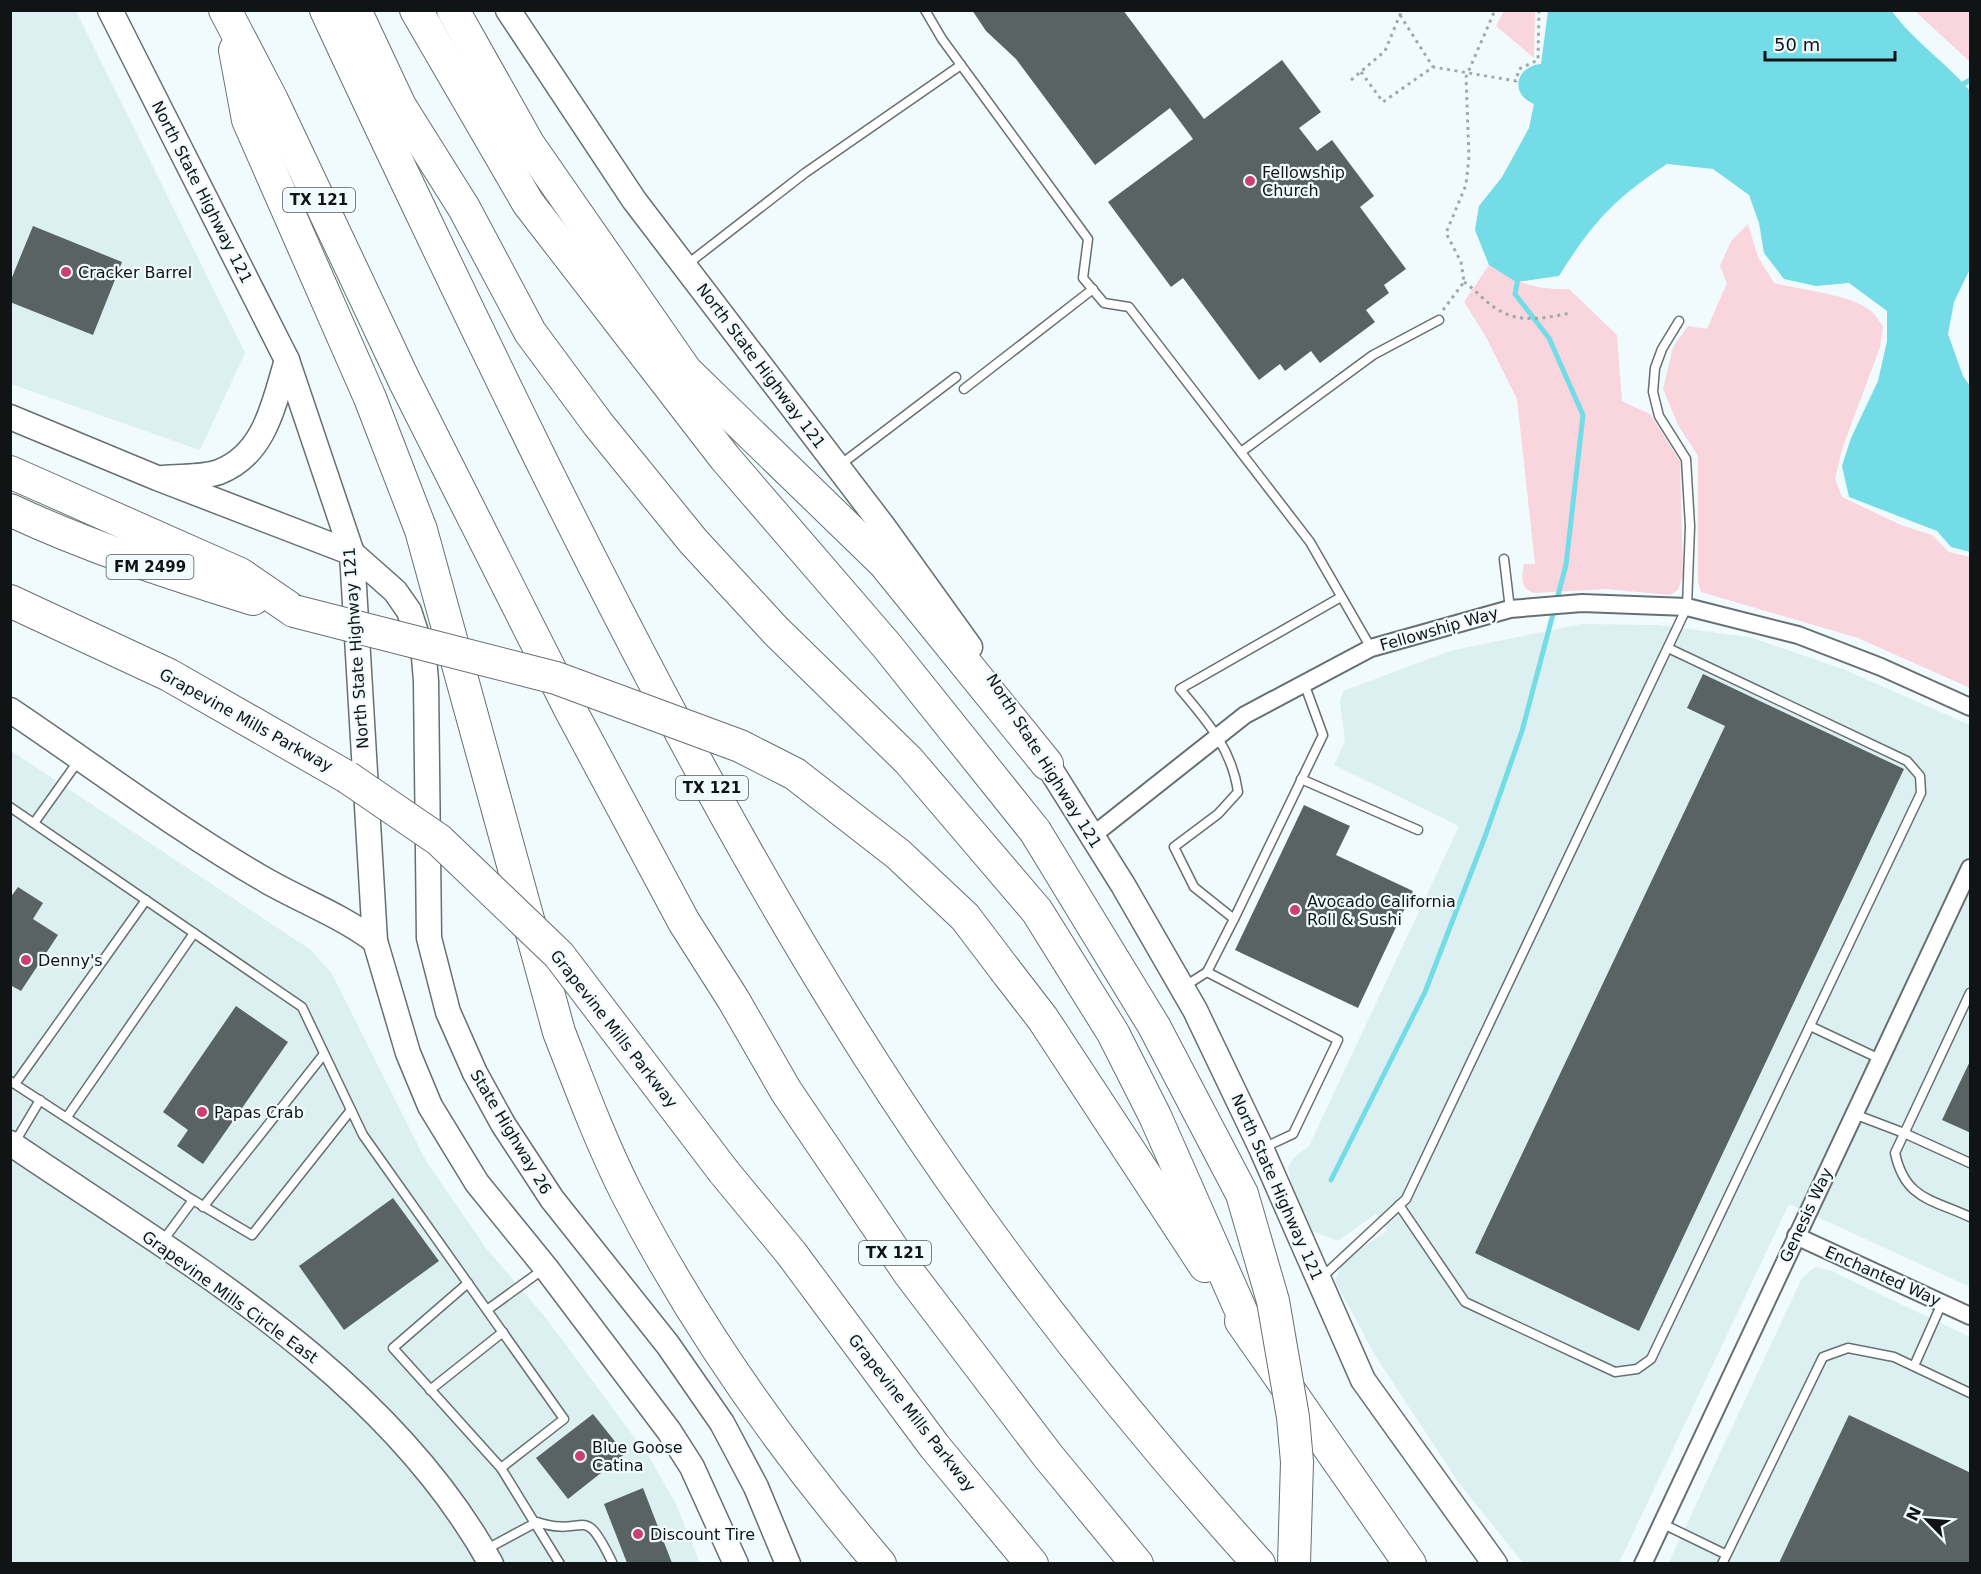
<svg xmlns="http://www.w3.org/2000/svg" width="1981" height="1574" viewBox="0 0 1981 1574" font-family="'DejaVu Sans',sans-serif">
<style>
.built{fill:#dcf0f1}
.green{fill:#f9d5dd}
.water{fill:#73dce7}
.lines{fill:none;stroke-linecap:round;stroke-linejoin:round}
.stream{stroke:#73dce7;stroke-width:5}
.building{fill:#5a6364}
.lane-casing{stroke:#677071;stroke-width:11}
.street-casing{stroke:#677071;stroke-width:20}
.secondary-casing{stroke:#677071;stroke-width:27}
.highway-casing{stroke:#677071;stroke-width:34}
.path{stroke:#a1a8a9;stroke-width:3;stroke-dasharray:3 4.5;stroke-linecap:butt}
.lane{stroke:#fff;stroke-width:8}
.street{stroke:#fff;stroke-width:16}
.secondary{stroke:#fff;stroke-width:24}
.highway{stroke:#fff;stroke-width:32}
.highway-bridge-casing{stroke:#677071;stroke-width:34;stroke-linecap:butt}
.highway-bridge{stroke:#fff;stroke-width:32}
.poi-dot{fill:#cb3f73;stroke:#f1fbfd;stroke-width:2}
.labels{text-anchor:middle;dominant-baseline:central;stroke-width:4.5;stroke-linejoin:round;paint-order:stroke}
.shield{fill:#f1fbfd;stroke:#54595a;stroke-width:1.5}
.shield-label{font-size:15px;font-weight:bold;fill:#111414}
.poi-label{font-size:16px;fill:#111414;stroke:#f1fbfd;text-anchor:start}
.street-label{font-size:16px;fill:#111414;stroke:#f1fbfd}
</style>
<rect width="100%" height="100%" fill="#f1fbfd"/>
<!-- built -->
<g class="built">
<polygon points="11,11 76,11 245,353 200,450 11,384"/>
<polygon points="1581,624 1657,625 1749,637 1843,669 1970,725 1970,1287 1789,1204 1619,1563 1523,1563 1459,1483 1376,1357 1335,1281 1343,1260 1387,1231 1376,1214 1338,1241 1312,1231 1291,1183 1288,1167 1293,1158 1309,1146 1459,826 1334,765 1345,741 1340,701 1343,691 1450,651"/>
<polygon points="10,750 311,950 332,974 426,1161 486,1248 546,1318 651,1460 676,1504 700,1563 11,1563"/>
<polygon points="1815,1267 1829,1270 1970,1337 1970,1563 1668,1564 1802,1278"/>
</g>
<!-- green -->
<g class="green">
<polygon points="1504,11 1535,11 1534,58 1496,26"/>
<polygon points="1915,11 1970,11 1970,62"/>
<path d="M1748,224L1758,257L1774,283C1801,290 1850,294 1871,311C1876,315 1879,322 1883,326L1880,347L1842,449L1835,479L1842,497L1901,525L1932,535L1949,552L1970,557V688L1858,638L1701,592L1698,582V456L1678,425L1663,389L1673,347L1688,326L1707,329L1727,283L1720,266L1731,241Z"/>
<path d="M1489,265C1517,283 1535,290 1569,289L1617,335L1622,401L1650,414L1680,461L1683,574L1678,590L1670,595L1606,589L1534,593C1519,587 1522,578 1524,564H1535L1517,399L1486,337L1464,302Z"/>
</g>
<!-- water -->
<path class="water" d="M1548,11H1892C1914,42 1946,62 1970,91V269L1954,302L1948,334L1963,376L1970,386V552L1951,547L1937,531L1849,497L1842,466L1851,438L1878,381L1887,341V311L1849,283L1816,286L1784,279L1764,253L1759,223L1749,195L1713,169L1667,164C1615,198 1592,223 1559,276L1516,282L1489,265L1475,230L1479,206L1502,177L1529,128L1534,104C1509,94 1516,66 1541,64Z"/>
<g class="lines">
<!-- stream -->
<g class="stream">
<polyline points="1960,86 1970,80"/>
<polyline points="1331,1180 1425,992 1486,834 1522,731 1566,565 1583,415 1549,338 1515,294 1518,278"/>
</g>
</g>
<!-- building -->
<g class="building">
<polygon points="972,10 1123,10 1204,119 1282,60 1321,112 1299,128 1317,151 1332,140 1374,196 1360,207 1406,269 1384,285 1389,293 1366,310 1375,322 1320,363 1311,351 1285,371 1280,364 1259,380 1183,278 1171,287 1108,202 1193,139 1170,108 1095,165 1016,59 986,31"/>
<polygon points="33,226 122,262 93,335 10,302 10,282"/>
<polygon points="1703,674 1904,769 1639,1331 1475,1253 1725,726 1687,708"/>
<polygon points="1304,805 1350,826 1336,855 1413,891 1358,1008 1235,950"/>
<polygon points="18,887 43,903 33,919 58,935 21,991 10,985 10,898"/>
<polygon points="236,1006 288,1042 203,1164 177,1146 188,1130 163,1112"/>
<polygon points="1971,1059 1971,1133 1942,1120"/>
<polygon points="393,1198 439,1261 344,1330 299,1266"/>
<polygon points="593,1414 625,1454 568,1499 536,1458"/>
<polygon points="1849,1415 1971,1473 1971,1563 1779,1563"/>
<polygon points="643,1488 672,1563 627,1563 604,1504"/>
</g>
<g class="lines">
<defs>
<g id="lane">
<polyline points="925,10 942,39 1088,239 1083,278 1104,303 1129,307 1310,542 1371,648"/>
<polyline points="685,266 805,173 961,65"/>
<polyline points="964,389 1093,289"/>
<polyline points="1241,452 1373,355 1439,320"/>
<polyline points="840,465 956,377"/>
<polyline points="1504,559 1510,609"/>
<path d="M1304,683L1323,735L1234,919L1194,887L1174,847L1218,814L1238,792C1232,749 1207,721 1180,689L1341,597"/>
<polyline points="1301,779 1418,830"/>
<polyline points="10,807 302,1007 363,1135 564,1419 501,1468 560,1564"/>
<polyline points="34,823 79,760"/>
<polyline points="1207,972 1234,919"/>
<polyline points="1185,986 1207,972 1338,1040 1293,1134 1263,1148"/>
<path d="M1970,993L1895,1153C1905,1199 1931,1199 1970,1217"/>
<polyline points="1810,1026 1880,1059"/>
<polyline points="10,1081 193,1200 252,1235 351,1110"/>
<polyline points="15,1084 146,900"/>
<polyline points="1854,1114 1904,1133 1970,1163"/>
<polyline points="67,1117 194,933"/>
<polyline points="15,1142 40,1100"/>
<polyline points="1399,1205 1465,1302 1615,1372 1637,1369 1651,1359 1921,793 1920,776 1907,761 1668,648"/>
<polyline points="203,1207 324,1054"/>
<polyline points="162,1242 193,1200"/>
<polyline points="1320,1279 1406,1199 1687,607 1690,526 1686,459 1659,416 1653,392 1655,368 1662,349 1679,321"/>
<polyline points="468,1283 393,1348 501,1468"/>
<polyline points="487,1310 545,1268"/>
<polyline points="1914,1366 1942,1303"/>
<polyline points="430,1390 503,1332"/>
<polyline points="1661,1523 1725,1554"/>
<path d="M483,1551L537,1522C588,1539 582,1499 613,1564"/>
<polyline points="1722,1564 1823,1357 1848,1348 1894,1357 1970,1393"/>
</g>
<g id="street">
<polyline points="1092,836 1245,715 1371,648 1510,609 1582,603 1687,607 1798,635 1881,667 1970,707"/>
<polyline points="1796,1236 1970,1316"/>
<polyline points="1643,1564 1970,868"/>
</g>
<g id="secondary">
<polyline points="110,10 287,360 352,553 375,941 408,1053 430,1106 477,1183 546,1268 669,1431 692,1467 736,1564"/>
<polyline points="508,10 634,200 883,526 970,647"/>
<polyline points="10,417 157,478 352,553 395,591 409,611 424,657 426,681 429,938 448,1012 475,1073 503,1124 552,1199 668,1345 722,1423 756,1487 788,1564"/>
<path d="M163,478C180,476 203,478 219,472C266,454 274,402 287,360"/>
<path d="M10,710C95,767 178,830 267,881C302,901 342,916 375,941"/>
<polyline points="1039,751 1123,885 1195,1010 1261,1148 1363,1380 1495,1564"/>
<path d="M10,1143C184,1261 386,1374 491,1564"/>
</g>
<g id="highway">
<polyline points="225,10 272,100 405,382 571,711 684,922 733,999 786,1091 909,1273 1048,1456 1137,1564"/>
<path d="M326,10C397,163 469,313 543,464C650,679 762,894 894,1095C1000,1257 1129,1420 1259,1564"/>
<polyline points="355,10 400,106 464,208 530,332 598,424 693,541 776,631 909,761 1037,911 1113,1033 1155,1116 1253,1338"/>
<polyline points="416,10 528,203 725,458 887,646 1035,831"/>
<polyline points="453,10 529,145 686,371 884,563 1047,764"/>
<path d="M235,50L248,120L370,398L421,530L559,1032C580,1086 600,1140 626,1192C694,1325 783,1450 880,1564"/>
<polyline points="10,472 240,574 294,611"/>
<path d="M10,510C89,547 170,573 253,599"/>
<polyline points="10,601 169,675 347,777"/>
<polyline points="1006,971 1043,1019 1205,1266"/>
<polyline points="724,1172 791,1253 935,1447 1032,1564"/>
<polyline points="1241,1321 1410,1564"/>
</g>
</defs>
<!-- lane casing -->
<use href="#lane" class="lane-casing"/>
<!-- street casing -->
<use href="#street" class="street-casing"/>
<!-- secondary casing -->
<use href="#secondary" class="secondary-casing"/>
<!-- highway casing -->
<use href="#highway" class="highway-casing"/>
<!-- path -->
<g class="path">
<polyline points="1400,15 1433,67"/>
<polyline points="1361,72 1383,102 1433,67 1516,81 1519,69 1538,60 1539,10"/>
<polyline points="1351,80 1385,51 1402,10"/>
<path d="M1464,282C1476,290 1485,302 1497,309C1519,324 1546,318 1570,313"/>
<polyline points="1443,310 1464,282 1461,262 1446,233 1466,185 1469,157 1466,77 1495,10"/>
</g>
<!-- lane -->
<use href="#lane" class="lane"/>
<!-- street -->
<use href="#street" class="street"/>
<!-- secondary -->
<use href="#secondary" class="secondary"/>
<!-- highway -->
<use href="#highway" class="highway"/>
<defs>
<g id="highway-bridge">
<polyline points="294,611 556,678 740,746 795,774 898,854 965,917 1006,971"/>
<polyline points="347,777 439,840 559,955 724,1172"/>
<polyline points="1035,831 1154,1026 1242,1194 1273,1301 1293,1417 1297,1462 1294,1564"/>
</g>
</defs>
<!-- highway-bridge casing -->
<use href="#highway-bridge" class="highway-bridge-casing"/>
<!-- highway-bridge -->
<use href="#highway-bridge" class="highway-bridge"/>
</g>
<!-- markers -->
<g class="poi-dot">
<circle cx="1250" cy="181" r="6"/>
<circle cx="66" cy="272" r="6"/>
<circle cx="1295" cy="910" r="6"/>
<circle cx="26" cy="960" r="6"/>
<circle cx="202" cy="1112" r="6"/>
<circle cx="580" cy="1456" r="6"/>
<circle cx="638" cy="1534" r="6"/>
</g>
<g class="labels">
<!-- shield labels -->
<g class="shield">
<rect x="283" y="188" width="72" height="24" rx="4.5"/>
<rect x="106.5" y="555" width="87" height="24" rx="4.5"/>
<rect x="676" y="776" width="72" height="24" rx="4.5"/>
<rect x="859" y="1241" width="72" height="24" rx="4.5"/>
</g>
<g class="shield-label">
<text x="319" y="200">TX 121</text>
<text x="150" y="567">FM 2499</text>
<text x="712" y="788">TX 121</text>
<text x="895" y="1253">TX 121</text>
</g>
<!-- poi labels -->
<g class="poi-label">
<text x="1262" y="172">Fellowship<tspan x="1262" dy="18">Church</tspan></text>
<text x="78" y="272">Cracker Barrel</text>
<text x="1307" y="901">Avocado California<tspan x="1307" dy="18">Roll &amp; Sushi</tspan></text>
<text x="38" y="960">Denny's</text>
<text x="214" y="1112">Papas Crab</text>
<text x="592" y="1447">Blue Goose<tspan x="592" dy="18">Catina</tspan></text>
<text x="650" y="1534">Discount Tire</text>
</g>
<!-- street labels -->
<g class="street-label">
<text transform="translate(202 192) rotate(63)">North State Highway 121</text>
<text transform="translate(761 366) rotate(53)">North State Highway 121</text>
<text transform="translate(1439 629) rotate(-16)">Fellowship Way</text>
<text transform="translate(356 648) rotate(-94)">North State Highway 121</text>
<text transform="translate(246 720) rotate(29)">Grapevine Mills Parkway</text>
<text transform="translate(1044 761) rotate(58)">North State Highway 121</text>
<text transform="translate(614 1029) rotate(52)">Grapevine Mills Parkway</text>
<text transform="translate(511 1132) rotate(59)">State Highway 26</text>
<text transform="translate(1277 1187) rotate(66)">North State Highway 121</text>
<text transform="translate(1806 1215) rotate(-65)">Genesis Way</text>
<text transform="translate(1883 1276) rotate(24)">Enchanted Way</text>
<text transform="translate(230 1297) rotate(36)">Grapevine Mills Circle East</text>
<text transform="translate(912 1413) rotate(52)">Grapevine Mills Parkway</text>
</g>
</g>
<!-- border -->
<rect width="1981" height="1574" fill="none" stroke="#111414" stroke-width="24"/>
<!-- north arrow -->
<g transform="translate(1927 1520) rotate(295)" stroke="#f1fbfd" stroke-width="4.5" paint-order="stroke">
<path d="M0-4.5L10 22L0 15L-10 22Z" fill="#111414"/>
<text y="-9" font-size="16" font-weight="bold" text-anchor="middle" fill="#111414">N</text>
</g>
<!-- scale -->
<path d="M1765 51v9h130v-9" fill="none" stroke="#111414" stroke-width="3"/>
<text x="1774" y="51" font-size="18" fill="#111414" stroke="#f1fbfd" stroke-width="4.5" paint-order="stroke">50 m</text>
</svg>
